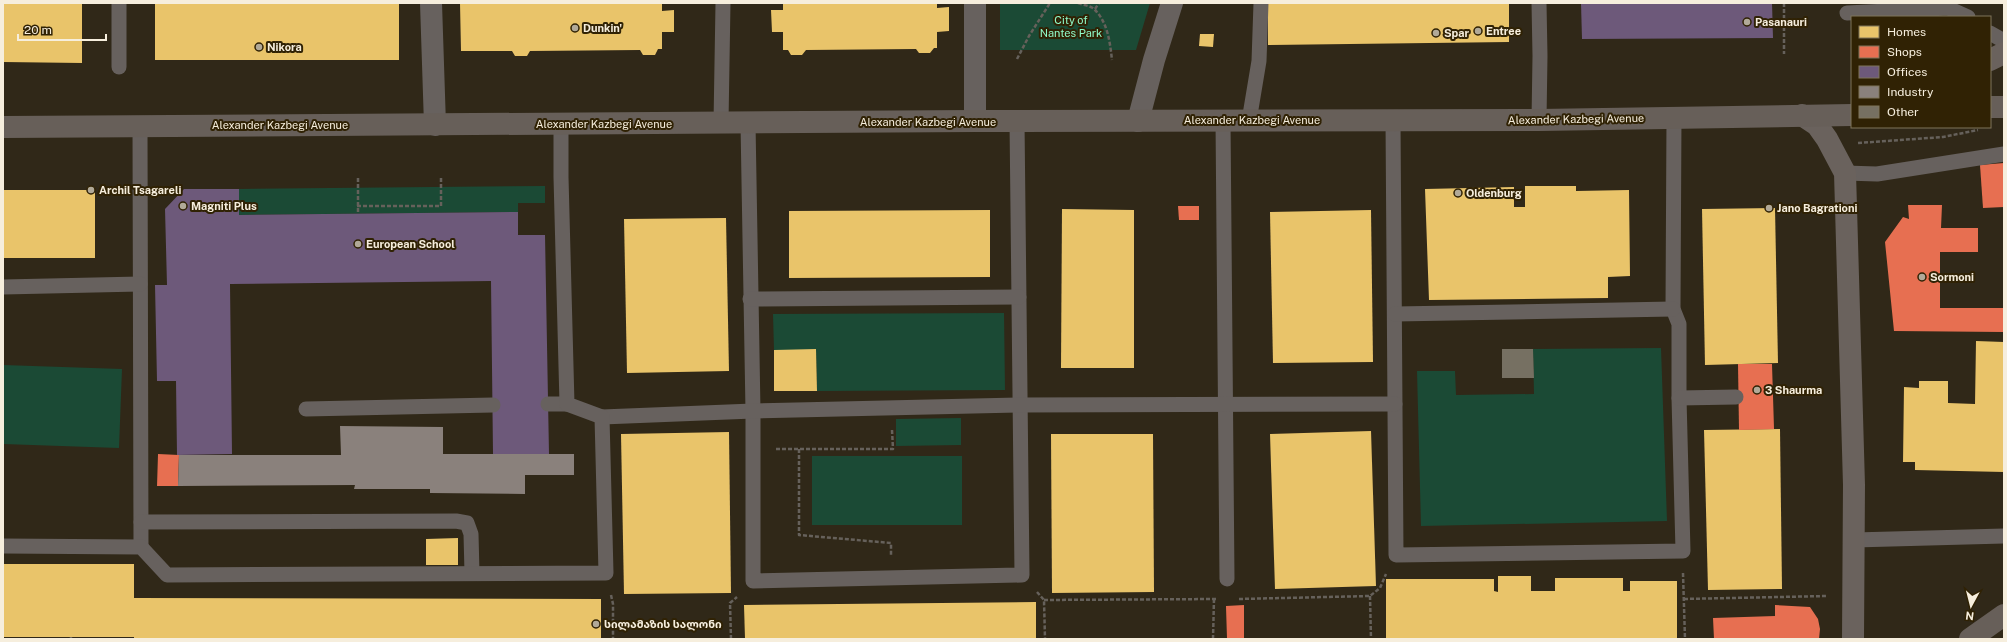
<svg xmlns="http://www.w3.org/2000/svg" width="2007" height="642" viewBox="0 0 2007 642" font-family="'Public Sans','Noto Sans Georgian',sans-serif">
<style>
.green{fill:#1b4a35}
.homes{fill:#e9c46a}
.shops{fill:#e76f51}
.offices{fill:#6d597a}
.industry{fill:#8a817c}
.building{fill:#767062}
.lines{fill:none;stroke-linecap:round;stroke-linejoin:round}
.path{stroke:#66615b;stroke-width:2.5;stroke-dasharray:4 2;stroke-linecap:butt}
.lane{stroke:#67615e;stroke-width:15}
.street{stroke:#67615e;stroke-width:22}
.secondary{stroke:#6a625d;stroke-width:22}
.primary{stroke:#675f59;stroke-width:22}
.poi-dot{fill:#b1a998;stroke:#302204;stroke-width:1.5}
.labels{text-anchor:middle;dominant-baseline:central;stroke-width:4;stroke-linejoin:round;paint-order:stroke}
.park-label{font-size:11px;fill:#8ffac9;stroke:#302204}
.poi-label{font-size:11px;font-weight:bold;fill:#f6eedd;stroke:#302204;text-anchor:start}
.street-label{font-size:11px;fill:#f6eedd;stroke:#302204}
</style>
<rect width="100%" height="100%" fill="#302818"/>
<!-- green -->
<g class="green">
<polygon points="1000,3 1150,3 1136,50 1000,50"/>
<polygon points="545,186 545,203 518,203 518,212 239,215 239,189"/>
<polygon points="1004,313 1005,390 817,391 816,350 774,350 773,314"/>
<polygon points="1661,348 1667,521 1421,526 1417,371 1455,371 1456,395 1534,394 1533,349"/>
<polygon points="3,365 122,369 119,448 3,444"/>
<polygon points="961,418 961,445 896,446 896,419"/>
<rect x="812" y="456" width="150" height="69"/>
</g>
<!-- homes -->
<g class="homes">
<polygon points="3,3 82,3 82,63 3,62"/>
<rect x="155" y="3" width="244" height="57"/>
<polygon points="460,3 662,3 662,11 674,10 674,32 662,32 662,49 658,49 655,55 643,55 640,50 530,51 527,56 515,56 512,51 461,51"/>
<polygon points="783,3 937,3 937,8 949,7 949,31 937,32 937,48 934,48 930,53 919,53 916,49 806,50 802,55 791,55 788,50 783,50 783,32 772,32 771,10 783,10"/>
<polygon points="1268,3 1509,3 1509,42 1268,45"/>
<polygon points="1200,34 1214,34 1213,47 1199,46"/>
<polygon points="1525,186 1576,186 1576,191 1629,190 1630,276 1608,277 1608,298 1429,300 1425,189 1514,187 1514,207 1525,207"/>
<rect x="3" y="190" width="92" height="68"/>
<polygon points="1775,208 1778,363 1705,365 1702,209"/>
<polygon points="1062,209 1134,210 1134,368 1061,368"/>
<polygon points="990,210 990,277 789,278 789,211"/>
<polygon points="1371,210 1373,362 1273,363 1270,212"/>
<polygon points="726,218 729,371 627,373 624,219"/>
<polygon points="1976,341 2004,342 2004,472 1915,470 1915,462 1903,462 1904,387 1919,388 1919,381 1948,381 1948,403 1975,404"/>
<polygon points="816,349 817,391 774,391 774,350"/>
<polygon points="1780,429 1782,589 1708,590 1704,430"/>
<polygon points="1371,431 1376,586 1275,589 1270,434"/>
<polygon points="729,432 731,593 624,594 621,434"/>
<polygon points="1051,434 1153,434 1154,592 1052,593"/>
<polygon points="458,538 458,565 426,565 426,539"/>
<polygon points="3,564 134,564 134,598 601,599 601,639 134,639 134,637 3,637"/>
<polygon points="1498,576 1531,576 1531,591 1555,591 1555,578 1623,578 1623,591 1630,591 1630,581 1677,581 1677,639 1386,639 1386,579 1494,579 1494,591 1498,592"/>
<polygon points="1036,602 1036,639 745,639 744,605"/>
</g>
<!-- shops -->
<g class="shops">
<polygon points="2004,163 2004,207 1983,208 1980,165"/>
<polygon points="1908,205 1942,205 1941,228 1978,228 1978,252 1940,252 1940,308 2003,308 2003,332 1894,331 1885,242 1903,217 1909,219"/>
<polygon points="1178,206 1199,206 1199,220 1179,220"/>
<polygon points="1738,364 1772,364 1774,429 1739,430"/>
<polygon points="158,454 179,455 178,486 157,486"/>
<polygon points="1244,605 1244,639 1227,639 1226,606"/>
<polygon points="1775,605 1810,607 1818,619 1820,629 1819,639 1714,639 1713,618 1775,616"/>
</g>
<!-- offices -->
<g class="offices">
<polygon points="1581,3 1772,3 1773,38 1582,39"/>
<polygon points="184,189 239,189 239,215 518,212 518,235 545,235 549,454 493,454 491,281 230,284 232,454 177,455 176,381 157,381 155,285 167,285 165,209"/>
</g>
<!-- industry -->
<polygon class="industry" points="340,426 443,427 443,454 574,454 574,475 525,475 525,494 430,493 430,489 354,489 355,485 178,486 179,455 341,455"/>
<!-- building -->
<polygon class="building" points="1502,349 1533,349 1534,378 1502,378"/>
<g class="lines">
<!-- path -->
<g class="path">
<path d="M1078,3C1083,5 1092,6 1095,10C1108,23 1110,43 1112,60"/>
<polyline points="1784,3 1784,54"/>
<polyline points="1095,9 1099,3"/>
<polyline points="1017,59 1029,36 1050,3"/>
<polyline points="1858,143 1943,137 1978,130"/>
<polyline points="358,178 358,214"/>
<polyline points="357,206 441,206 441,178"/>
<polyline points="776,449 893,449 892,430"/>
<polyline points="799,449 799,535 891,543 891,555"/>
<polyline points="1683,573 1685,639"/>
<polyline points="1037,592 1044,600 1045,639"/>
<polyline points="611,595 613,604 613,639"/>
<polyline points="1370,596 1371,639"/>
<polyline points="1239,599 1370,596 1380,588 1386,574"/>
<polyline points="1684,599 1826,596"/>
<polyline points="1044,600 1216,599"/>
<polyline points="71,639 71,637"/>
<polyline points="731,639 730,603 737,597"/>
<polyline points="1213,639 1214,599"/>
</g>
<!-- lane -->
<g class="lane">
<polyline points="119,3 119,67"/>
<polyline points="1847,13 1948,8 1968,17"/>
<polyline points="1990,33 2004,41"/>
<polyline points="1223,120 1227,579"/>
<polyline points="1393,120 1396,555 1683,551 1679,398 1679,324 1673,309 1674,117"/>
<polyline points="1539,120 1540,56 1539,3"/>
<polyline points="1249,121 1259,61 1261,3"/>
<polyline points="721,123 723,3"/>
<polyline points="748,123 753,411 753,581 1022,575 1017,121"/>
<polyline points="140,125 141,547"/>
<polyline points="1845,173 1877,174 2004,154"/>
<polyline points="3,287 140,284"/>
<polyline points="750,299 1019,297"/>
<polyline points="1395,314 1673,309"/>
<polyline points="1679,398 1736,397"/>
<polyline points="548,404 567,404"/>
<polyline points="306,409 493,405"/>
<polyline points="602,417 753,411 1020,405 1395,404"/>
<polyline points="141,522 456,521 467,523 471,534 472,573"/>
<polyline points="1854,540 2004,536"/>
<polyline points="3,546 141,547 167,575 606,573 602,417 567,404 561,177 561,124"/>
</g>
<!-- street -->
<g class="street">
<polyline points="431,3 435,125"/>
<polyline points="975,3 975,121"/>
<polyline points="1138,121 1154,60 1172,3"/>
</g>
<!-- secondary -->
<g class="secondary">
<polyline points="1990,60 2004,53"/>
<polyline points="1802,115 1817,125 1827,139 1845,173 1854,485 1853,639"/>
</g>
<!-- primary -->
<g class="primary">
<polyline points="1990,107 2004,107"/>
<polyline points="3,127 975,121 1539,120 1852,115"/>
<polyline points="1970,639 2004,615"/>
</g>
</g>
<!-- markers -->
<g class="poi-dot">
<circle cx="1747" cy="22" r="4"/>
<circle cx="575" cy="28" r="4"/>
<circle cx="1478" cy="31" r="4"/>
<circle cx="1436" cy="33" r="4"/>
<circle cx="259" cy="47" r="4"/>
<circle cx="91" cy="190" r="4"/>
<circle cx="1458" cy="193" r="4"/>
<circle cx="183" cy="206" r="4"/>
<circle cx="1769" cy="208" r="4"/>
<circle cx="358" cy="244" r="4"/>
<circle cx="1922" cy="277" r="4"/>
<circle cx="1757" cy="390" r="4"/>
<circle cx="596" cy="624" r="4"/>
</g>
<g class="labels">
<!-- park labels -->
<g class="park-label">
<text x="1071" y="20">City of<tspan x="1071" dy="13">Nantes Park</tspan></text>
</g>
<!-- poi labels -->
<g class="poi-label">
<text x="1755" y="22">Pasanauri</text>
<text x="583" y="28">Dunkin'</text>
<text x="1486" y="31">Entree</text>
<text x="1444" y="33">Spar</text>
<text x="267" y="47">Nikora</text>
<text x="99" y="190">Archil Tsagareli</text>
<text x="1466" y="193">Oldenburg</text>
<text x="191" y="206">Magniti Plus</text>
<text x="1777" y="208">Jano Bagrationi</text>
<text x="366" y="244">European School</text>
<text x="1930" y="277">Sormoni</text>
<text x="1765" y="390">3 Shaurma</text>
<text x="604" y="624">სილამაზის სალონი</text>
</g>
<!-- street labels -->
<g class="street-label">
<text transform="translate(1576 119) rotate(-1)">Alexander Kazbegi Avenue</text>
<text x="1252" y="120">Alexander Kazbegi Avenue</text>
<text x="928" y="122">Alexander Kazbegi Avenue</text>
<text x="604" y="124">Alexander Kazbegi Avenue</text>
<text x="280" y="125">Alexander Kazbegi Avenue</text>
</g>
</g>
<!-- border -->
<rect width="2007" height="642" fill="none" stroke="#f6eedd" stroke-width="8"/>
<!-- legend -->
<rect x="1851" y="16" width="140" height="112" fill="#302204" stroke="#7f745b"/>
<rect x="1859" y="26" width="20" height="12" fill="#e9c46a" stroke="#7f745b"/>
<text x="1887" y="36" font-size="12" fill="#f6eedd">Homes</text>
<rect x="1859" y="46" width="20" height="12" fill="#e76f51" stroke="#7f745b"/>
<text x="1887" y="56" font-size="12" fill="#f6eedd">Shops</text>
<rect x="1859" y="66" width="20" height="12" fill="#6d597a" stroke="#7f745b"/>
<text x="1887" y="76" font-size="12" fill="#f6eedd">Offices</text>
<rect x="1859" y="86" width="20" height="12" fill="#8a817c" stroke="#7f745b"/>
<text x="1887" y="96" font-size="12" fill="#f6eedd">Industry</text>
<rect x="1859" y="106" width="20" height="12" fill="#767062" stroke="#7f745b"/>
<text x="1887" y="116" font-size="12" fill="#f6eedd">Other</text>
<!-- north arrow -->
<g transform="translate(1971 606) rotate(187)" stroke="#302204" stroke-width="3" paint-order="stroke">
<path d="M0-3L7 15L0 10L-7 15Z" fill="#f6eedd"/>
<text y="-6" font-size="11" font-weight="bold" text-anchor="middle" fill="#f6eedd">N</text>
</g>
<!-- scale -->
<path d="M18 34v6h88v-6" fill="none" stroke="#f6eedd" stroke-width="2"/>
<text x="24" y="34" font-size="12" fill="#f6eedd" stroke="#302204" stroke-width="3" paint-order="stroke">20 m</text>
</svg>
